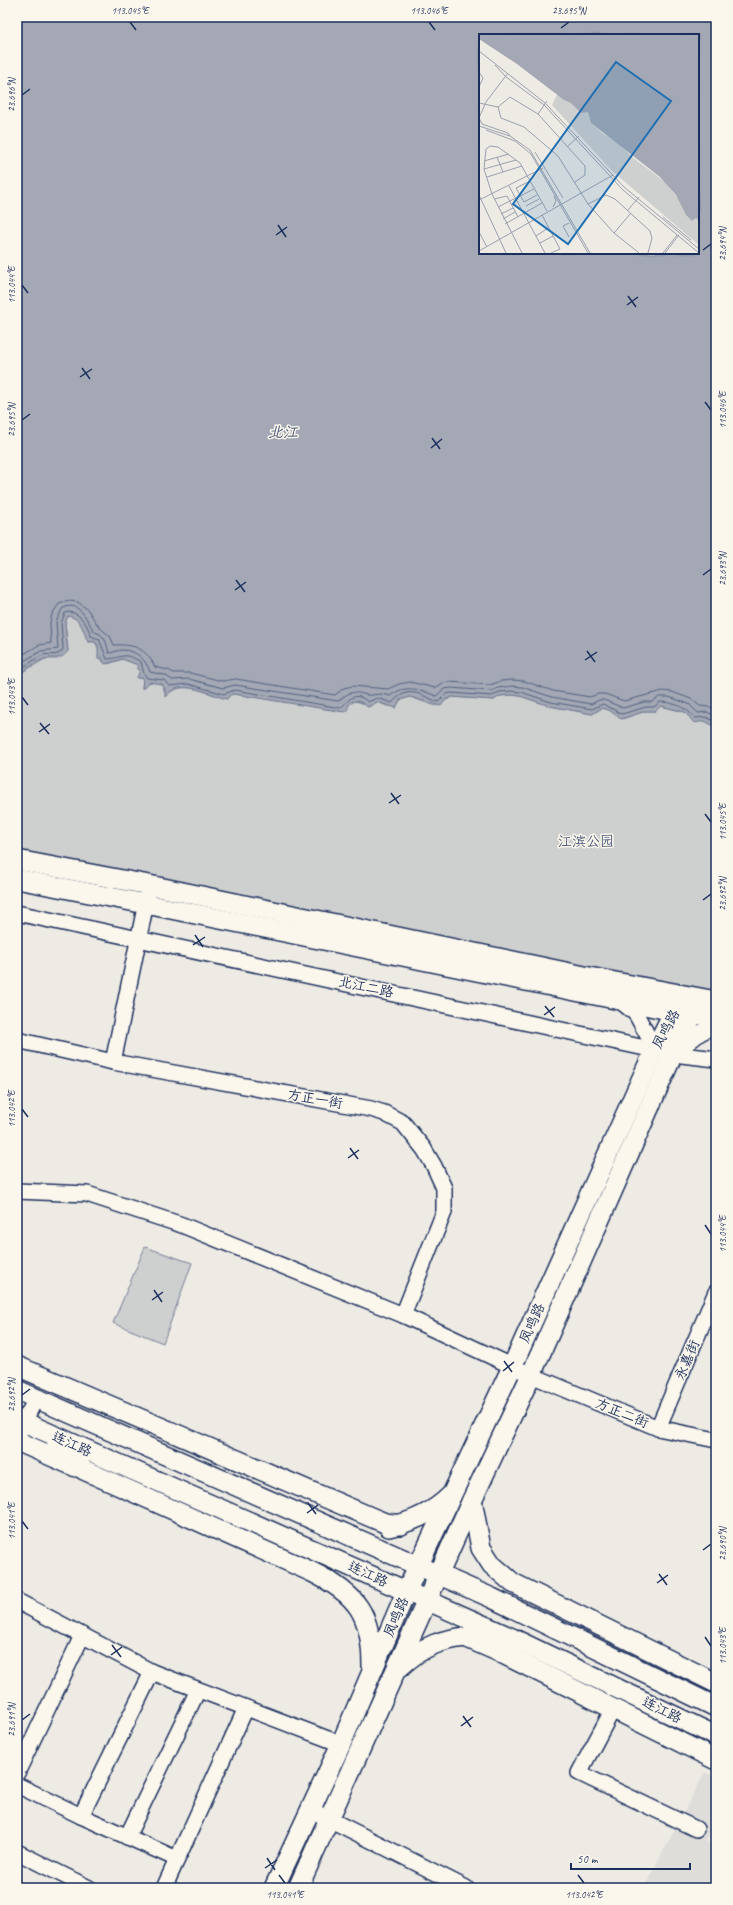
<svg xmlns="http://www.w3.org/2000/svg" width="733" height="1905" viewBox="0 0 733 1905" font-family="Caveat,'LXGW WenKai TC',sans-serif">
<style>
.built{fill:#deddda}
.green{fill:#cecfcf;stroke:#747f96}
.water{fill:#a3a8b4;stroke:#6d7892;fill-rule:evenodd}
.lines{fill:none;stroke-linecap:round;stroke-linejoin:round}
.shore{stroke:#515f80;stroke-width:1}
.minor-casing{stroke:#1b2f5e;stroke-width:18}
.major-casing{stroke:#1b2f5e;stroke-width:22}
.minor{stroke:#fbf7ec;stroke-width:15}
.major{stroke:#fbf7ec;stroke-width:19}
.ticks{fill:none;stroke:#1b2f5e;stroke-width:1.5}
.labels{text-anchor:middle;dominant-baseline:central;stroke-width:3;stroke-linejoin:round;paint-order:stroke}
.park-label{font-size:14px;fill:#48577a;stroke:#fbf7ec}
.street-label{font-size:14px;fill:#1b2f5e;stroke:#fbf7ec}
.water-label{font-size:15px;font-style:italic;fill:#445378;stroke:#fbf7ec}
.inset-road{fill:none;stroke:#9aa0ae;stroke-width:1}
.view{fill:#1f6fb2;fill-opacity:0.15;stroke:#1f6fb2;stroke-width:2}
.inset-edge{fill:none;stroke:#1b2f5e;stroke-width:2}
.neatline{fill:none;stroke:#1b2f5e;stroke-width:1.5}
.ticks-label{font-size:10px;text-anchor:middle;fill:#1b2f5e}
</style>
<rect width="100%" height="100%" fill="#eeebe4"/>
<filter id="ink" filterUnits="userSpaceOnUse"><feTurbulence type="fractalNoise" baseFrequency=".025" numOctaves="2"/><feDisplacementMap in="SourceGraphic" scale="8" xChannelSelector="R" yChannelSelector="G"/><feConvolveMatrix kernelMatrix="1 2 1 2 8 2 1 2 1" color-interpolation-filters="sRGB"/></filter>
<g filter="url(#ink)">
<!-- built -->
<polygon class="built" points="705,1772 716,1777 716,1823 706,1841 716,1846 716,1888 644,1888"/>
<!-- green -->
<g class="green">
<path d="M68,616C80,617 85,630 87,640L90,642H95L99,650L98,658L101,657L103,662L108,664L123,659L138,665L141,670L137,678H143L142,688L150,682L162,684L166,696C182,678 207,694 227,699L230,694H234L340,711L355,701L363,703L368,707L377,702L387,706L397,705L400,700L410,697L436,706L452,697L494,700L500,696L511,695L520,696L550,706L592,714L602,708L609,710L622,719L646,711H655L660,706L685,712L694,722L705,721L716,727V991L646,983L17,853V672L19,674L45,659H57L68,651L65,623Z"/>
<polygon points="145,1247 192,1263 163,1343 113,1323"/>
</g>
<!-- water -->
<path class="water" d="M17,17H716V727L705,721L694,723L685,712L661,706L655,711H646L621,719L609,710L602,708L592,714L550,706L520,696L511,695L500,696L494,700L452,697L446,699L441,706L410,697L400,700L396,708L377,702L368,707C362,703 357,698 349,703L347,711L344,712L234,694L230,695L227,699C208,694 180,677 165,697V689L162,684L150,682L142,689L143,678H137L140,670L138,669V665L122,659L105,664L101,657L98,659V645L94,641L88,642C83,632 82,618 68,616L65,623L68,651C59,662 56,656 44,659C36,662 27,669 19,674L17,672ZM480,35H698V253H480Z"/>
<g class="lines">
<!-- shore -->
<g class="shore">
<path d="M17,658L39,645L51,643L50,623L52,614L59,604L69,601L78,602L88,610L99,627L110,636L114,645C134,644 146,648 155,667L168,670L174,673H190L222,681L236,679L335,695L344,688L352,686L388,689L399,684L410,682L435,688L443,683L450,682L490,685L501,681L512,680L524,681L553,691L590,697L598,694H605L624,701L663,691L672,692L691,699L700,706L716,708"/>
<path d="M17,665L41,651L58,649L56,622L62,609C79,598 87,621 94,631C96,633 100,633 102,636C107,641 107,647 109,653C113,653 117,650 122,650C137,650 146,660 150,672L165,675L172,680L189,679L223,688L235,685L338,701C351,691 351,691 367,695C374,696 379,692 390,696C405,684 419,689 436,696L444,689L451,688L491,691L498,688L512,686L522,687L552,697L591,704L599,700H604L623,708L644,702H652L659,697H669L689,704L698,713L707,712L716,716"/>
<path d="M17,670C26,667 34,659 43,655C51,653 58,658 63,649L61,623L65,613L69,612C81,613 88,626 91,636L99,639L107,659C123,658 123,651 141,662L144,674L147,678L164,680L169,686L188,684L224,694L235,690L341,708C350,698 355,691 368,702L377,698L392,703C408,685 419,694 438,702L446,694L451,693L492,696L499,692L511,691L521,692L551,702L592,709L603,704L622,714L646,707H654L660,702C674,702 687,708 695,718L706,717L716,722"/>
</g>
<defs>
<g id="minor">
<polyline points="17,913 673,1054 716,1059"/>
<polyline points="618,999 636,1014 655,1049"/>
<polyline points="17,1040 113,1062 371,1109 384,1113 403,1123 424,1149 434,1166 444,1188 444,1212 403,1315"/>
<polyline points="677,1051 700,1033 716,1025"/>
<polyline points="113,1062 148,893"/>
<polyline points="17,1191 87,1194 182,1225 403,1315 531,1375 658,1428 716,1440"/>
<polyline points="658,1428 716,1292"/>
<polyline points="17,1437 36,1398"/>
<polyline points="17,1601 152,1672 341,1744"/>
<polyline points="613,1709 579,1773 696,1829"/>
<polyline points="17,1773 82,1636"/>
<polyline points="17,1785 81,1816 152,1672"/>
<polyline points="311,1810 466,1888"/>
<polyline points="81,1816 177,1859"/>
<polyline points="127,1837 198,1690"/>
<polyline points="17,1852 89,1888"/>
<polyline points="164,1888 246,1708"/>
</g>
<g id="major">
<polyline points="17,860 149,885 594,978 716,1001"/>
<polyline points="17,879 146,904 674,1011 716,1017"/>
<polyline points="17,1366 373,1518 385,1523 401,1525"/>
<polyline points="17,1390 492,1598 716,1707"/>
<polyline points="17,1419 512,1638 716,1736"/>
<path d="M56,1440L84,1470L312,1572C357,1594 372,1614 372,1666"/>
<polyline points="17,1441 76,1467"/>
<polyline points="472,1500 481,1548 492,1565 513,1583 716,1683"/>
<path d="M389,1527C412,1522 433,1513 450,1496"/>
<polyline points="465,1637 497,1651 716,1760"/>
<path d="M399,1668C423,1645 444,1638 477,1636"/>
<polyline points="274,1888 341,1744 406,1592 512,1367 655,1049 674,1011 685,996"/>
<polyline points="298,1888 472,1500 531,1375 673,1054 693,1014 685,996"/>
</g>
</defs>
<!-- minor casing -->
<use href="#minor" class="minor-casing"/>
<!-- major casing -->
<use href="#major" class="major-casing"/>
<!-- minor -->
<use href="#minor" class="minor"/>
<!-- major -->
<use href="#major" class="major"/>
</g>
</g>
<!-- ticks -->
<path class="ticks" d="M130,22L136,30M429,22L435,30M561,28L569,22M22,95L30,89M278,225L286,237M276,235L287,227M703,250L711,244M22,285L28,293M628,296L636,307M627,305L638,297M82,368L90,379M80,377L92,369M705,402L711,410M22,420L30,414M432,438L440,449M431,448L442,439M703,575L711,569M236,580L245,592M235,590L246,582M587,651L595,662M585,660L597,652M22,697L28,705M40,723L49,734M39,732L50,724M391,793L399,804M389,803L401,795M705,814L711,822M703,900L711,894M195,935L203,947M193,945L205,937M545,1006L554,1017M544,1015L555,1007M22,1109L28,1117M350,1148L358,1159M348,1158L359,1150M705,1225L711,1234M154,1290L162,1302M152,1300L163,1292M504,1361L512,1372M503,1371L514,1362M22,1395L30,1389M308,1503L316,1514M307,1513L318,1505M22,1521L28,1529M703,1550L711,1544M659,1574L667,1585M657,1583L668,1575M705,1637L711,1646M112,1645L121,1657M111,1655L122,1647M463,1716L471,1727M22,1720L30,1714M461,1726L473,1717M267,1858L275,1870M265,1868L277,1860M279,1875L285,1883M578,1875L584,1883"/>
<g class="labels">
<!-- park labels -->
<g class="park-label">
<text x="586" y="841">江滨公园</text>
</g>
<!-- street labels -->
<g class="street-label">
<text transform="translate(366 987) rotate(12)">北江二路</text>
<text transform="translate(666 1029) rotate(-62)">凤鸣路</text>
<text transform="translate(315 1099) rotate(10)">方正一街</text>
<text transform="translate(532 1323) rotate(-66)">凤鸣路</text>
<text transform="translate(687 1360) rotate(-67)">永嘉街</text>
<text transform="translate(622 1413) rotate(23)">方正二街</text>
<text transform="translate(72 1444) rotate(24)">连江路</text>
<text transform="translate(368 1574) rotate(25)">连江路</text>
<text transform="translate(396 1617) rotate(-67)">凤鸣路</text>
<text transform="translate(662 1710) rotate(26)">连江路</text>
</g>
<!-- water labels -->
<g class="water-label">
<text x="283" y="432">北江</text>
</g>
</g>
<!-- overview -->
<g transform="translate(479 34)">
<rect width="220" height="220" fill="#eeebe4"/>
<path d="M78,61L92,68L102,79L109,77L112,89L124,100L138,108L153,123L186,148L202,168L207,181L213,187L217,184L220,187V211L132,136L73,71Z" fill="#cecfcf"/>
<path d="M0,1H220V187L217,184L213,187L207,181L197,161L181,143L112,89L109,78L102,79L92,69L85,66L38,30L0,5Z" fill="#a3a8b4"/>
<path class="inset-road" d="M0,17L66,69L145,153L220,215M16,31L27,43L65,71L144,156L220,219M0,38L4,44L0,53M0,69L19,73L31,63L59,80L106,132V141L96,148M19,73L22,84L45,93L79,122L109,170L135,199L160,219M59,80L68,67M0,84L7,68L29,39M0,84L3,90L29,99L31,102M0,92L31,102L51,116L111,219M7,96L36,107L52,120L109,219M88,113L100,102M56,118L84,164M18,123L24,138M5,127L30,120M5,135L37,126M8,143L43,132M51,147L37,154L45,168L58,161M30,152L66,219M0,161L27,219M15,165L28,162L39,183M0,166L64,134M109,170L127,161L136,165L171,197L173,204L169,219M47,172L60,165M19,173L55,155M74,173L77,167L75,162M149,176L160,163M22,180L34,174M63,181L81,215L72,219M184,183L212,206M24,185L36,178M26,190L63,169M0,198L8,213M135,199L152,179M57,202L69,194M90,203L84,192L90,189M61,209L74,202M0,217L134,141M43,219L13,160L5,135L7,115L11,112L19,113L41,129L68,177M184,219L198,201M186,219L200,201"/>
<path class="view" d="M137,28L192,67L89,210L34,170Z"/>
<rect width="220" height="220" class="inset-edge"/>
</g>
<!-- margin -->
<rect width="733" height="1905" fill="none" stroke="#fbf7ec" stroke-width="44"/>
<!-- scale -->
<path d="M571 1863v6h119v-6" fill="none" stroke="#1b2f5e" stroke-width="2"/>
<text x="577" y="1863" font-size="12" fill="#1b2f5e" stroke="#fbf7ec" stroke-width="3" paint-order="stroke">50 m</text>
<rect x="22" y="22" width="689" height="1861" class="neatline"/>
<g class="ticks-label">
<text x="130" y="14">113.045°E</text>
<text x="429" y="14">113.046°E</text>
<text x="569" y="14">23.695°N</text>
<text transform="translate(11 95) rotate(-90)" y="4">23.696°N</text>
<text transform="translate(722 244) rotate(-90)" y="4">23.694°N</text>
<text transform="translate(11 285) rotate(-90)" y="4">113.044°E</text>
<text transform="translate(722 410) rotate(-90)" y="4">113.046°E</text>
<text transform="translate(11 420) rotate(-90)" y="4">23.695°N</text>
<text transform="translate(722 569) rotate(-90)" y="4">23.693°N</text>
<text transform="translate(11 697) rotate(-90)" y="4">113.043°E</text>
<text transform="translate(722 822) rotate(-90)" y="4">113.045°E</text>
<text transform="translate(722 894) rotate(-90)" y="4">23.692°N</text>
<text transform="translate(11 1109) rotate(-90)" y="4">113.042°E</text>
<text transform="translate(722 1234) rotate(-90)" y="4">113.044°E</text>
<text transform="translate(11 1395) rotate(-90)" y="4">23.692°N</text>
<text transform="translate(11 1521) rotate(-90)" y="4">113.041°E</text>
<text transform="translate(722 1544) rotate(-90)" y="4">23.690°N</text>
<text transform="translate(722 1646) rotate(-90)" y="4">113.043°E</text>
<text transform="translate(11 1720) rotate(-90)" y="4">23.691°N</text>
<text x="285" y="1898">113.041°E</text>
<text x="584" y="1898">113.042°E</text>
</g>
</svg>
